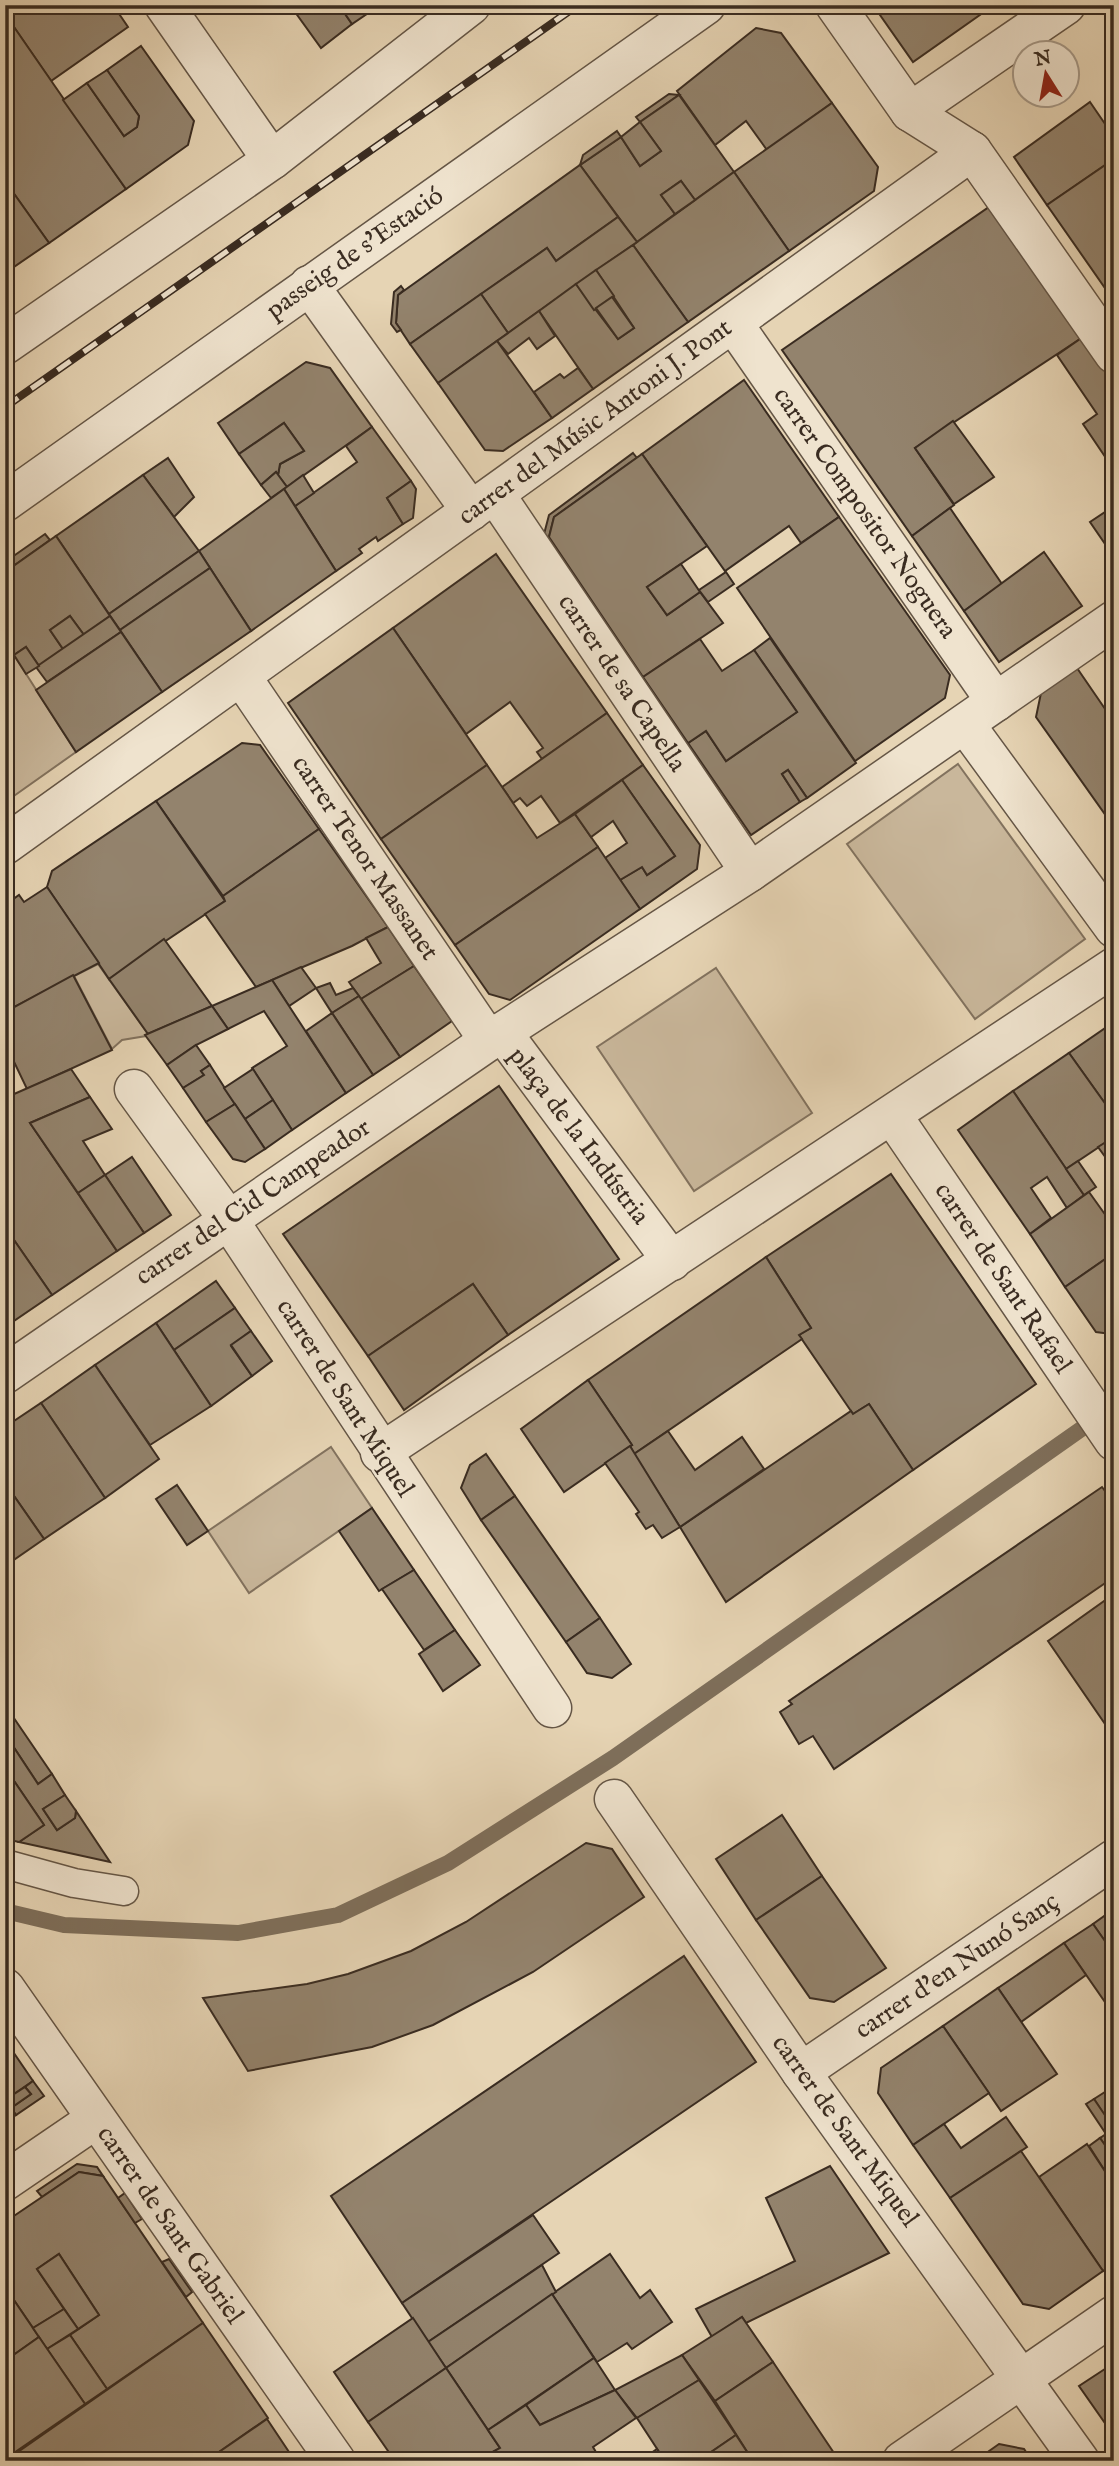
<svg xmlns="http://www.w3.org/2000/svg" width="1119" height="2466" viewBox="0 0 1119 2466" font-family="'IM FELL English',serif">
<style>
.green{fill:#c9b79b;stroke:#82725e;stroke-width:2}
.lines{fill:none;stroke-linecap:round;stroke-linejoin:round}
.stream{stroke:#7e6f5b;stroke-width:16}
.building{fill:#93836d;stroke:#3a2c21;stroke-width:2}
.lane-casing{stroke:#655646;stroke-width:31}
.street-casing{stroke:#655646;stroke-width:41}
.lane{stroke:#efe3ce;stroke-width:28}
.street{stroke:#efe3ce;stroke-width:38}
.rail-casing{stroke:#3a2c21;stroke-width:8}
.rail{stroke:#efe3ce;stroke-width:5;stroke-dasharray:16;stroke-linecap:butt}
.labels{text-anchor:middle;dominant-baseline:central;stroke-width:5;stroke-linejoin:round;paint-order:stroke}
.street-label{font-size:26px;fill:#3a2c21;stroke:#efe3ce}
</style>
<rect width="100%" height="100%" fill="#e6d4b4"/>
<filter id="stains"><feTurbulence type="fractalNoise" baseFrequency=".00286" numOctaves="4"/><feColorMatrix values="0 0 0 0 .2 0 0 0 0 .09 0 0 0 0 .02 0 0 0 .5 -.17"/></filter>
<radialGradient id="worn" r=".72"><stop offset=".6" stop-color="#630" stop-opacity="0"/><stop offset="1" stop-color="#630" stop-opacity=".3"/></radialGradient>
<!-- green -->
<g class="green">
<polygon points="5,641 76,752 11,798 5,797"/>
<polygon points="958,764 1085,939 975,1019 847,844"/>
<polygon points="98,964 148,1034 146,1036 122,1040 112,1049 74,976"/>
<polygon points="716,968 812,1113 694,1191 597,1047"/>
<polygon points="331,1447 372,1508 249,1593 208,1531"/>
</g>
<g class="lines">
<!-- stream -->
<polyline class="stream" points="5,1911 64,1925 238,1933 338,1915 448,1863 613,1758 1114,1406"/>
</g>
<!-- building -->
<g class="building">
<polygon points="18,5 113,5 128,27 51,81 5,14"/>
<polygon points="290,5 339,5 352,24 321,48"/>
<polygon points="339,5 380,5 352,24"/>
<polygon points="873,5 994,5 913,62"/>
<polygon points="5,14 126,189 49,243 5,181"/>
<polygon points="756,28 781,33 832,103 767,150 746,121 715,145 677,91"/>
<polygon points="141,46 194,121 188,145 126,189 63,100 87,83 124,136 137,127 139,116 107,70"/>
<polygon points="107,70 139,116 137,127 124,136 87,83"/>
<polygon points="669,94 679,95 640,122 636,117"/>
<polygon points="679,95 734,172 695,200 681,181 661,195 675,214 637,242 580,165 621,137 640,166 661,151 640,122"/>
<polygon points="1090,102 1114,137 1114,159 1047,205 1014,157"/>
<polygon points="832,103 878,167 874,191 789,251 734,172"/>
<polygon points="640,122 661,151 640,166 621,137"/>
<polygon points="617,131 621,137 580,165 583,155"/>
<polygon points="1114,159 1114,301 1047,205"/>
<polygon points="580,165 618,217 556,261 547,248 410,344 396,323 398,295"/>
<polygon points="734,172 789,251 688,322 633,245"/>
<polygon points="5,181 49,243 5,273"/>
<polygon points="681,181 695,200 675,214 661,195"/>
<polygon points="989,207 1083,337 915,448 954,505 912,536 782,350"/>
<polygon points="618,217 637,242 508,333 481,294 547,248 556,261"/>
<polygon points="633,245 688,322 593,389 539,311 576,284 618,339 634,328 596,270"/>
<polygon points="596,270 614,296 594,310 576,284"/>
<polygon points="401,286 404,290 398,295 396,323 401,330 397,332 391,324 394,292"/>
<polygon points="481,294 508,333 438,383 410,344"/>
<polygon points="612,297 634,328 618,339 596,308"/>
<polygon points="539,311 555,336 537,349 529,338 508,354 497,341"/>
<polygon points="1083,337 1114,381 1114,470 1083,424 1097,414 1057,355"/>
<polygon points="497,341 552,418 503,451 485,450 438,383"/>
<polygon points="306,362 330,368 372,427 287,487 278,475 280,464 304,451 284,423 239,454 218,423"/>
<polygon points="578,368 593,389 552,418 534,392 560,374 564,378"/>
<polygon points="744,380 839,517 801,543 789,526 725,571 642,454"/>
<polygon points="953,421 994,477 954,504 915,448"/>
<polygon points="284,423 304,451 280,464 278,475 276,472 261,485 239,454"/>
<polygon points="372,427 411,481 387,498 403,524 378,541 376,537 359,549 362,553 336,571 295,506 357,462 346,446"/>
<polygon points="633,453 637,458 554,517 549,537 636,665 632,669 543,538 549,515"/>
<polygon points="642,454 707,546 647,587 667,615 700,592 723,623 643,677 549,537 554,517"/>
<polygon points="168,458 194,497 174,517 143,475"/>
<polygon points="276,472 287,487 271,498 261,485"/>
<polygon points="143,475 199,551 109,614 56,536"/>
<polygon points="303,475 314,493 295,506 284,489"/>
<polygon points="411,481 416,489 413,518 403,524 387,498"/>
<polygon points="284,489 336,571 251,631 199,551"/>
<polygon points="1114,506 1114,557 1090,522"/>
<polygon points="950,508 1002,584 964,611 912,536"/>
<polygon points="839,517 950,675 945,698 855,761 737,588"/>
<polygon points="45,534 50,540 5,572 5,562"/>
<polygon points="56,536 110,616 84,635 70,616 50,630 63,649 39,666 26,647 14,655 5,641 5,572"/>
<polygon points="199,551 210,568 120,630 109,614"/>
<polygon points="1044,552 1082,606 999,662 964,611"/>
<polygon points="496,554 607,713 542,759 537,752 543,748 510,702 466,734 393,628"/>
<polygon points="681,564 700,592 667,615 647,587"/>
<polygon points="210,568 251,631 162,692 120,630"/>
<polygon points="726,572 734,584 708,602 699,590"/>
<polygon points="70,616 84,635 63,649 50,630"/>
<polygon points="110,616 121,632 47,682 36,667"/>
<polygon points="393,628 487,765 381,839 288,703"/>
<polygon points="121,632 162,692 76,752 36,690"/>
<polygon points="770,638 856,763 807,798 788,770 782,774 800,802 751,835 688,743 706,731 726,761 797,712 754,650"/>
<polygon points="700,639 722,671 754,650 797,712 726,761 706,731 688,743 643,677"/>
<polygon points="26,647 39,666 26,674 14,655"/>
<polygon points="1077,668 1114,722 1114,827 1036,717 1041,693"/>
<polygon points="607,713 643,765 560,823 541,796 527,806 520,798 513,803 502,787"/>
<polygon points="242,743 260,745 319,829 223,896 156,801"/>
<polygon points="487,765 537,838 575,814 598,847 455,945 381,839"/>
<polygon points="643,765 700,845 697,869 640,909 620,880 642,867 647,875 675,856 622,780"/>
<polygon points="788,770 807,798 800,802 782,774"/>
<polygon points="622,780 675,856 647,875 642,867 620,880 605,858 627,843 613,821 591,837 575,814"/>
<polygon points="156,801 225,901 109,979 47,887 52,871"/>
<polygon points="319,829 388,927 352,946 256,987 205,914 225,901 223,896"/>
<polygon points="598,847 640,909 510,1000 489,994 455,945"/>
<polygon points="47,887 99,963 5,1012 5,905 19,895 24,902"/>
<polygon points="388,927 414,966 361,999 349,982 381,963 366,938"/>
<polygon points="164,939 212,1006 148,1034 109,979"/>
<polygon points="414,966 452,1021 400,1057 361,999"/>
<polygon points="301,967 316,988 289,1006 272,980"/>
<polygon points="73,975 112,1050 27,1089 5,1043 5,1012"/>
<polygon points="272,980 346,1093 292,1130 252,1068 287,1046 264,1011 228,1029 212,1006"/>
<polygon points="330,983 336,995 353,988 359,996 332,1013 316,988"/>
<polygon points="359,996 400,1057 373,1075 332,1013"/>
<polygon points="212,1006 228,1029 196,1045 167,1065 145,1035"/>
<polygon points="332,1013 373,1075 346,1093 306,1031"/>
<polygon points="1114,1022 1114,1116 1069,1053"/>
<polygon points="196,1045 210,1065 201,1071 204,1075 183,1088 167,1065"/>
<polygon points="1069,1053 1114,1116 1114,1137 1066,1169 1013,1091"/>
<polygon points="210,1065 235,1104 206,1122 183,1088 204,1075 201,1071"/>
<polygon points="71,1069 90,1097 30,1123 117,1251 52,1295 5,1227 5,1098"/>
<polygon points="253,1069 273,1100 245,1119 224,1088"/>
<polygon points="499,1086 619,1259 508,1335 473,1284 368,1356 283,1234"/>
<polygon points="1013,1091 1084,1195 1067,1208 1047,1177 1031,1188 1051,1218 1030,1234 958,1130"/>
<polygon points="90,1097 112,1129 83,1141 105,1175 78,1193 30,1123"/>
<polygon points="273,1100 292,1130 265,1149 245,1119"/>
<polygon points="235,1104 265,1149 245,1162 233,1159 206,1122"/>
<polygon points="1114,1137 1114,1169 1098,1147"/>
<polygon points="132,1157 171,1215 144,1233 105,1175"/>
<polygon points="1078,1161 1096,1187 1084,1195 1066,1169"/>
<polygon points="891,1174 1036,1384 913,1470 869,1404 853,1414 799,1335 811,1328 766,1257"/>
<polygon points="105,1175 144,1233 117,1251 78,1193"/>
<polygon points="1089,1192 1114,1227 1114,1253 1065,1287 1030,1234"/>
<polygon points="5,1227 52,1295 5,1327"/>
<polygon points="1114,1253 1114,1332 1111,1334 1096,1332 1065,1287"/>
<polygon points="766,1257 811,1328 799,1335 802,1339 634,1454 630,1446 632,1445 588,1380"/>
<polygon points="216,1281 235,1308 174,1350 156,1323"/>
<polygon points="473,1284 508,1335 404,1410 368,1356"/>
<polygon points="235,1308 251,1331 231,1346 252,1376 211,1406 174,1350"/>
<polygon points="156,1323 211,1406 150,1445 95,1365"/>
<polygon points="251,1331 272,1361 252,1376 231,1345"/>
<polygon points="95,1365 159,1459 105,1498 41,1403"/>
<polygon points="588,1380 632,1445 564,1492 521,1429"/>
<polygon points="41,1403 105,1498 44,1539 5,1483 5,1427"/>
<polygon points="869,1404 913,1470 726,1602 680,1527 851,1411 853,1414"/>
<polygon points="668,1431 695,1470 742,1437 764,1469 680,1527 634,1454"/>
<polygon points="630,1446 680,1527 662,1538 653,1525 646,1529 636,1514 639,1512 605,1463"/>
<polygon points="486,1454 515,1496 481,1520 461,1488 470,1465"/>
<polygon points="5,1483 44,1539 5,1566"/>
<polygon points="177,1485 208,1531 187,1545 156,1499"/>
<polygon points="1102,1487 1114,1503 1114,1577 834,1769 813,1736 799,1744 780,1712 792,1704 789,1701"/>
<polygon points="515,1496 600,1618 566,1642 481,1520"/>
<polygon points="372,1508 414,1570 379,1591 339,1531"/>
<polygon points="414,1570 455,1630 424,1650 382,1589"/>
<polygon points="1114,1594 1114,1737 1048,1641"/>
<polygon points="600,1618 631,1664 612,1678 587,1673 566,1642"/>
<polygon points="455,1630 480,1665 443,1691 419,1654"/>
<polygon points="5,1705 52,1774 38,1784 5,1734"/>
<polygon points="5,1734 38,1784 52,1774 65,1795 43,1809 57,1830 75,1818 76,1811 110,1862 19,1842 44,1825 12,1778 5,1783"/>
<polygon points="12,1778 44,1825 19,1842 5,1839 5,1783"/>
<polygon points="65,1795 76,1811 75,1818 57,1830 43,1809"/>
<polygon points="782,1815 822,1876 756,1920 716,1859"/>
<polygon points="586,1843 612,1849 644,1897 533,1972 433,2025 372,2047 248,2071 203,1998 307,1984 348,1974 411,1951 466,1922"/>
<polygon points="822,1876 886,1968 834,2002 810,1998 756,1920"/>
<polygon points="1114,1909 1114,1954 1093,1924"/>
<polygon points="1093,1924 1114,1954 1114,2015 1064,1943"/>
<polygon points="1064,1943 1086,1975 1021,2022 998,1988"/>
<polygon points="684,1956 756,2062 402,2303 331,2196"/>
<polygon points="998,1988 1057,2074 1001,2111 943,2026"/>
<polygon points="943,2026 989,2093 913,2145 878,2093 881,2068"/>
<polygon points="5,2040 33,2081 5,2100"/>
<polygon points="33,2081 44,2096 16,2115 11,2108 31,2094 25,2087"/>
<polygon points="25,2087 31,2094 11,2108 16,2115 5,2122 5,2100"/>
<polygon points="1108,2090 1114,2098 1114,2130 1094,2099"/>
<polygon points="1094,2099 1113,2127 1114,2158 1100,2138 1106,2134 1086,2104"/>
<polygon points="1006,2117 1027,2147 950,2198 913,2145 944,2124 961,2148"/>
<polygon points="1100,2138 1114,2158 1114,2185 1089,2146"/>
<polygon points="1087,2144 1114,2185 1114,2263 1103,2271 1039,2177"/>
<polygon points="1021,2151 1103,2271 1049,2309 1023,2304 950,2198"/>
<polygon points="77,2164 97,2167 103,2176 79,2172 42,2197 37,2191"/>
<polygon points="830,2166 889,2253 746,2323 742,2317 712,2337 696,2309 795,2261 766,2198"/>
<polygon points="79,2172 103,2176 203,2323 107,2389 70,2335 99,2315 59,2254 37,2269 64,2309 33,2328 5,2287 5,2222"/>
<polygon points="125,2193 142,2219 135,2223 118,2198"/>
<polygon points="533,2215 559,2253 428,2342 402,2303"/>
<polygon points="59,2254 99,2315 78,2329 37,2269"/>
<polygon points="610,2254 640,2298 650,2290 672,2322 632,2349 627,2343 597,2362 552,2294"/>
<polygon points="169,2259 192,2292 186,2297 162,2262"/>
<polygon points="542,2265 556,2292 446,2368 428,2342"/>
<polygon points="5,2287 39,2337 5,2361"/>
<polygon points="552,2294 594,2358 488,2430 446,2368"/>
<polygon points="64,2309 78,2329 47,2349 33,2328"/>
<polygon points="742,2317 773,2362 715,2401 682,2355"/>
<polygon points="413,2318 446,2368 368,2422 334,2372"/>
<polygon points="203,2323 268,2418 206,2461 5,2461"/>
<polygon points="70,2335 107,2389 85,2404 47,2349"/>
<polygon points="39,2337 85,2404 5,2459 5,2361"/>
<polygon points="682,2355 699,2380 637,2418 615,2390"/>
<polygon points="594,2358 615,2390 540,2425 526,2405"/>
<polygon points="773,2362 836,2456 830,2461 753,2461 715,2401"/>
<polygon points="1114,2363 1114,2436 1079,2386"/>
<polygon points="446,2368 500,2448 476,2461 395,2461 368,2422"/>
<polygon points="699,2380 736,2435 698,2461 665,2461 637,2418"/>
<polygon points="615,2390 636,2418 593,2447 600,2459 484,2461 482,2458 500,2448 488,2430 526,2405 540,2425"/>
<polygon points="267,2419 295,2461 206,2461"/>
<polygon points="736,2435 753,2461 698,2461"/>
<polygon points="999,2444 1024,2449 1032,2461 975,2461"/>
<polygon points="657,2449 665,2461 640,2461"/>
</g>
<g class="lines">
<defs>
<polyline id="lane" points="5,1864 74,1883 124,1891"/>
<g id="street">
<polyline points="164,5 272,160"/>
<polyline points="910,112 1066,5"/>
<polyline points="972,151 1114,354"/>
<polyline points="309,285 471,511"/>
<polyline points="733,323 996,702"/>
<polyline points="5,345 272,160 471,5"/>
<polyline points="495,494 750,872"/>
<polyline points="5,502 706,5"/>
<polyline points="241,676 489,1041"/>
<polyline points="965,724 1114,928"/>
<polyline points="5,845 972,151 910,112 835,5"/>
<polyline points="502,1032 672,1261"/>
<polyline points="134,1089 228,1219 552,1708"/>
<polyline points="892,1115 1114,1441"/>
<polyline points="5,1374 502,1032 750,872 1114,620"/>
<polyline points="380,1453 1114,967"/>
<polyline points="614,1799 801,2072 1080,2461"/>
<polyline points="5,1988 336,2461"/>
<polyline points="801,2072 1114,1859"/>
<polyline points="5,2181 96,2119"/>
<polyline points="902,2461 1114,2315"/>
</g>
</defs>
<!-- lane casing -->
<use href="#lane" class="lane-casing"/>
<!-- street casing -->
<use href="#street" class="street-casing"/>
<!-- lane -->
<use href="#lane" class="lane"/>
<!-- street -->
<use href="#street" class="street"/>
<defs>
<polyline id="rail" points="5,407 578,5"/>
</defs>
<!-- rail casing -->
<use href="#rail" class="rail-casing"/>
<!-- rail -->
<use href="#rail" class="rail"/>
</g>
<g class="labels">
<!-- street labels -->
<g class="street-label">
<text transform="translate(355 253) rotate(-35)">passeig de s'Estació</text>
<text transform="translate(595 422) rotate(-36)">carrer del Músic Antoni J. Pont</text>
<text transform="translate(865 513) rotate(55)">carrer Compositor Noguera</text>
<text transform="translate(622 683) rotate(56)">carrer de sa Capella</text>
<text transform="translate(365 858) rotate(56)">carrer Tenor Massanet</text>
<text transform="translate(579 1136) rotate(53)">plaça de la Indústria</text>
<text transform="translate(253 1202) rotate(-34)">carrer del Cid Campeador</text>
<text transform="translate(1003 1278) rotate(56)">carrer de Sant Rafael</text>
<text transform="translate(345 1398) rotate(57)">carrer de Sant Miquel</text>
<text transform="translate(957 1966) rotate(-34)">carrer d'en Nunó Sanç</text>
<text transform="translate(845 2131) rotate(54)">carrer de Sant Miquel</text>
<text transform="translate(170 2225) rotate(55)">carrer de Sant Gabriel</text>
</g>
</g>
<!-- margin -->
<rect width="1119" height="2466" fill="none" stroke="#e6d4b4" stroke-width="28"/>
<rect x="7" y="7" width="1105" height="2452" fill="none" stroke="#3a2c21" stroke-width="3.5"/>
<rect x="14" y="14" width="1091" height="2438" fill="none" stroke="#3a2c21" stroke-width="2"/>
<!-- north arrow -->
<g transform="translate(1046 74) rotate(349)"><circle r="33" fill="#efe3ce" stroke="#a79a89" stroke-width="2"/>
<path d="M0-5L12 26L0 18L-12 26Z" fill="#8f2418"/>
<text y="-10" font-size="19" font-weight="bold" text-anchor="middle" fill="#3a2c21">N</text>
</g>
<rect width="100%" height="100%" filter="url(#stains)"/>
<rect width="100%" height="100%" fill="url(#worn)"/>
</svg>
